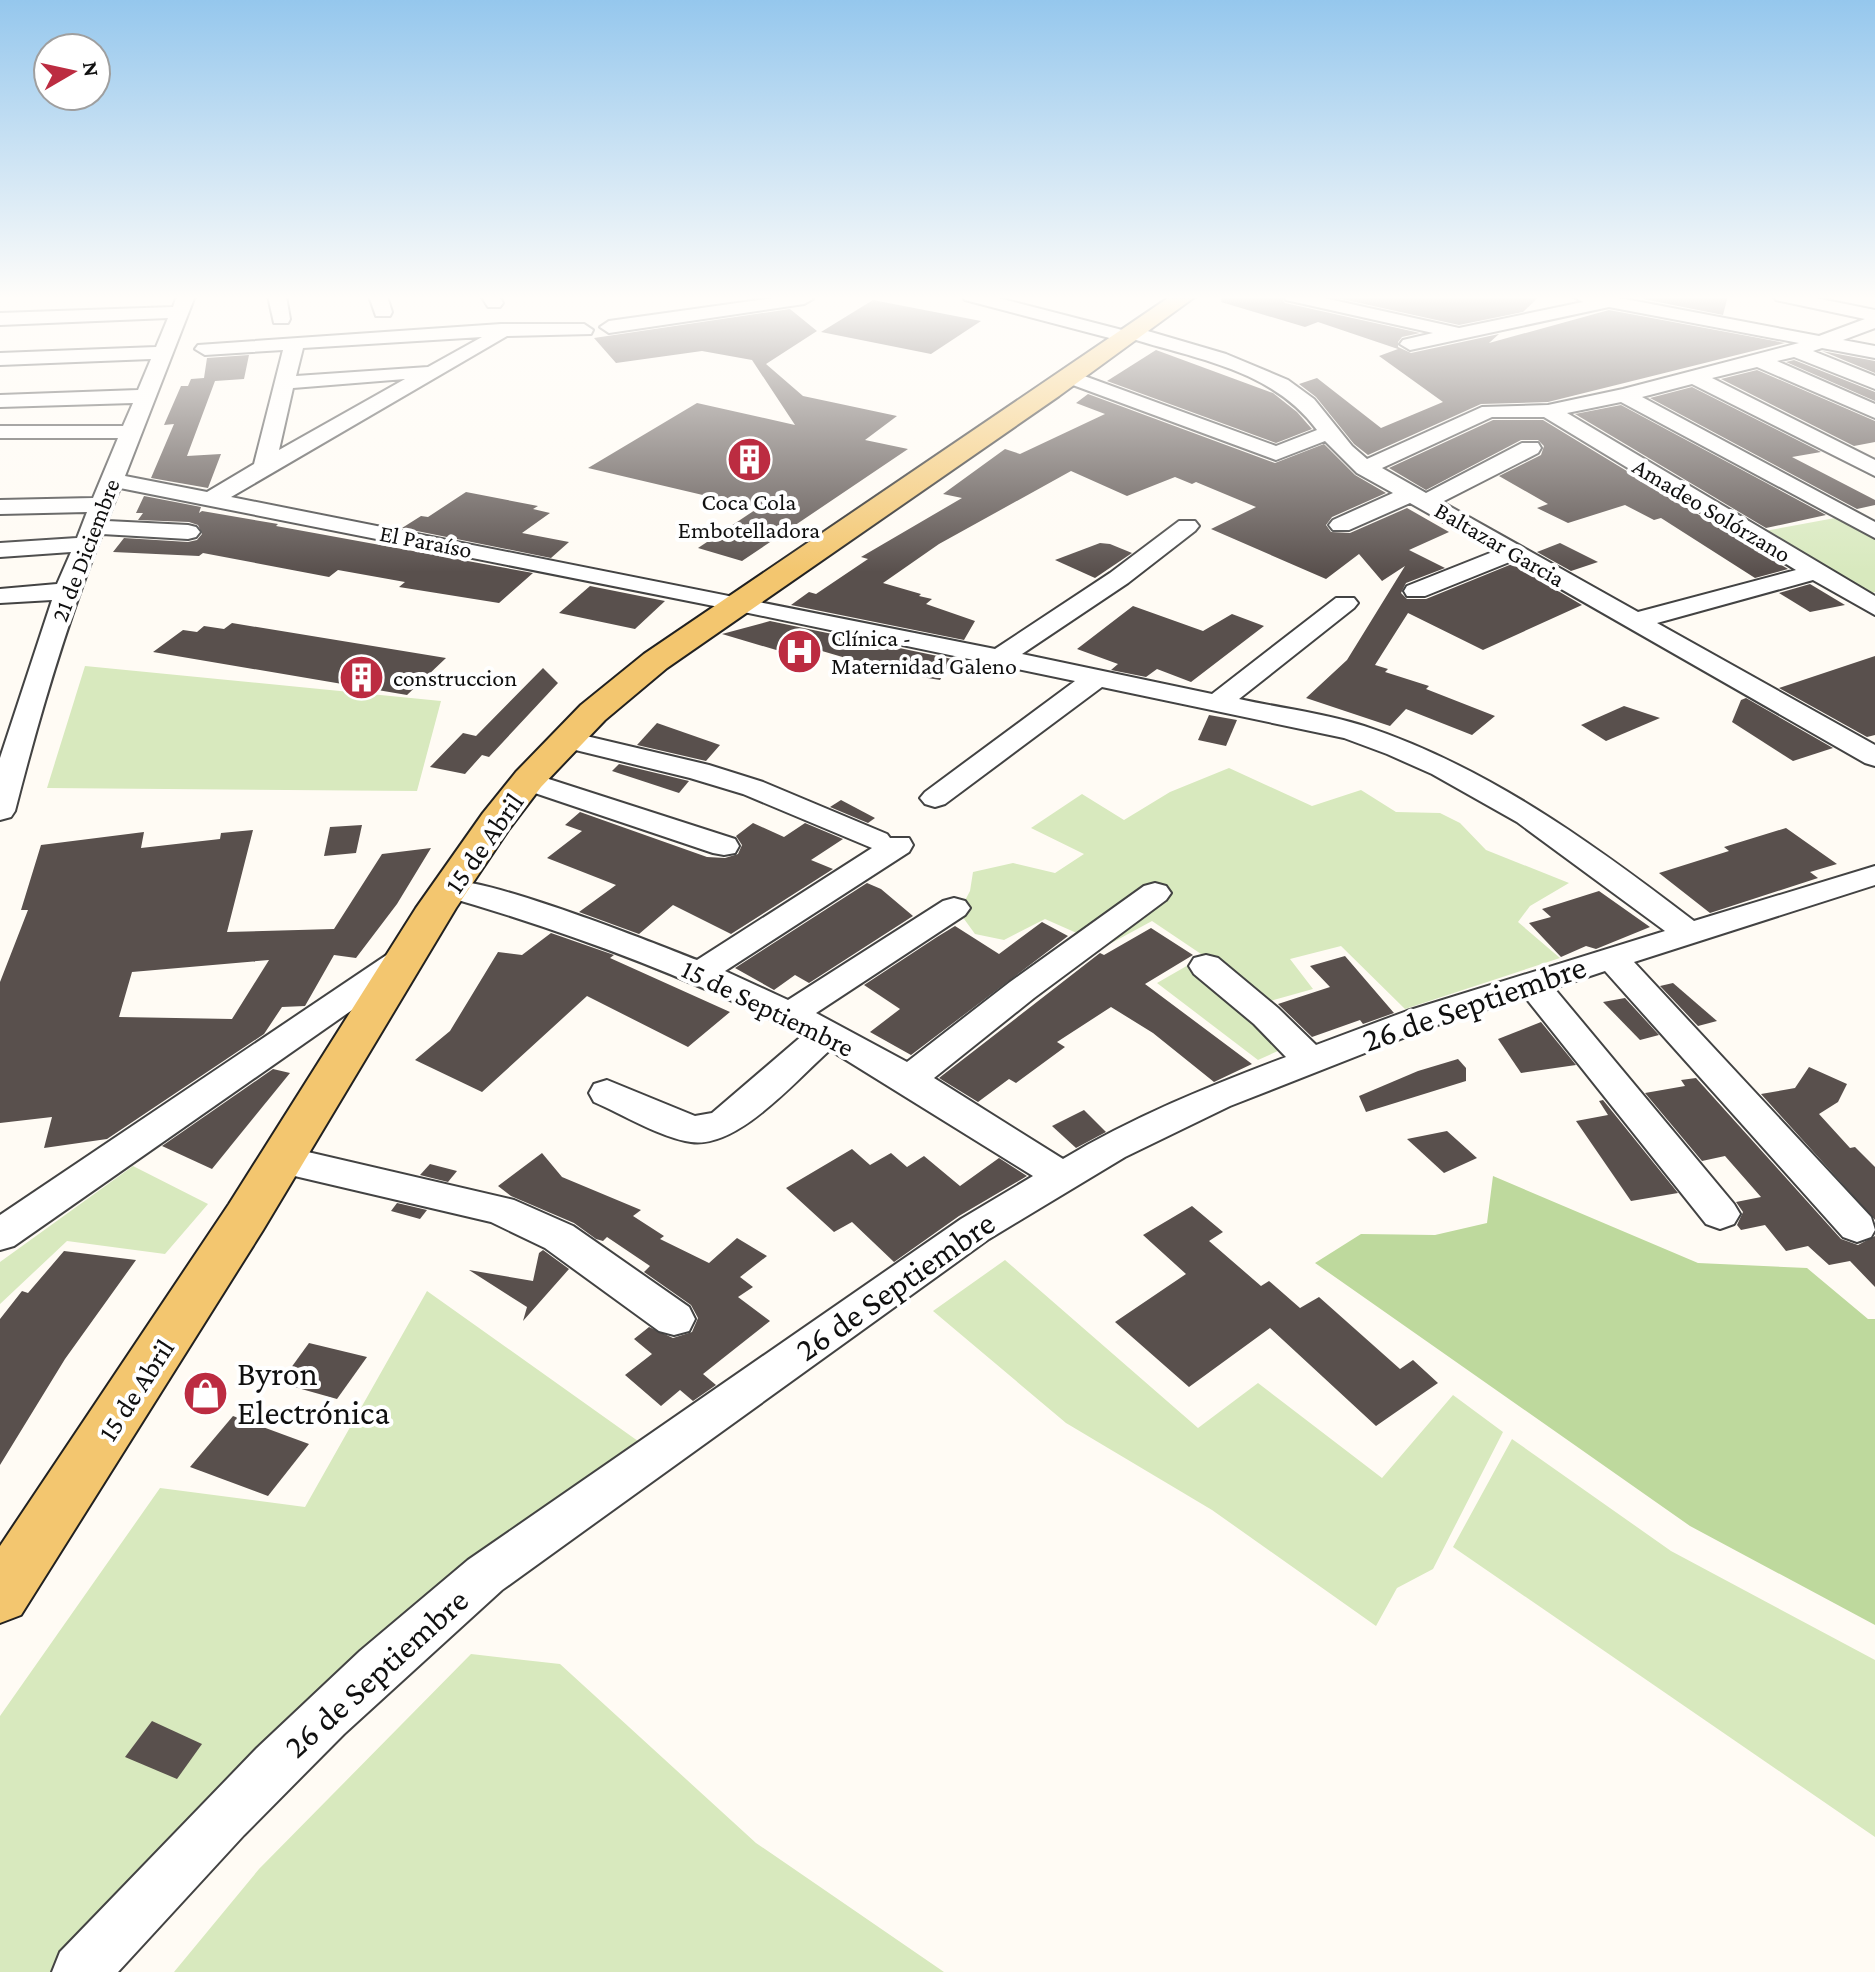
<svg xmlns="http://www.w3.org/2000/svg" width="1875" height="1972" viewBox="0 0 1875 1972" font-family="'Crimson Pro',serif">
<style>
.green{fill:#d8e9be}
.forest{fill:#bed99d}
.building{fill:#59504d;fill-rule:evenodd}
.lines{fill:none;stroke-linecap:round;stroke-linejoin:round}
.minor-casing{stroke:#434343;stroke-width:4}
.major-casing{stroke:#212121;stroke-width:4}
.minor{fill:#fff;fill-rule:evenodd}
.major{fill:#f3c66f;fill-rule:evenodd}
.labels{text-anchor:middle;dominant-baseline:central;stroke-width:8;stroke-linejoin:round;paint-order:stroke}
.far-poi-label{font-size:24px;fill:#101010;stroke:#fff;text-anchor:start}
.far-street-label{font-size:24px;fill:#101010;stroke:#fff}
.street-label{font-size:28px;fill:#101010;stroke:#fff}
.near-street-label{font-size:34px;fill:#101010;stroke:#fff}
.near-poi-label{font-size:34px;fill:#101010;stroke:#fff;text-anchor:start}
</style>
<rect width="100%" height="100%" fill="#fffbf4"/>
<!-- green -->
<g class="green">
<polygon points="1835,518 1875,539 1875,592 1867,595 1759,532"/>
<polygon points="85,666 441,701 417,791 47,788"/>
<polygon points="1229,768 1312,806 1361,790 1396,812 1440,813 1460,823 1486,850 1569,883 1530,906 1518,922 1560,958 1405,1009 1341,946 1290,959 1313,989 1259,1004 1280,1050 1258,1060 1157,983 1204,956 1152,921 1106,946 1045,919 1004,940 975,934 959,912 970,891 973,872 1013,863 1055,873 1084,854 1031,828 1082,794 1124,820 1170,792"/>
<polygon points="133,1166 208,1204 165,1254 67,1241 0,1304 0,1262"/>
<polygon points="1005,1260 1198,1428 1258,1383 1382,1478 1453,1395 1503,1432 1433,1569 1397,1588 1376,1626 1212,1510 1066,1423 933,1311"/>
<polygon points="427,1291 666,1461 385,1675 95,1972 0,1972 0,1716 160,1488 305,1507"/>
<polygon points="1512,1439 1671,1551 1875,1660 1875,1837 1453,1547"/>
<polygon points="471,1654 560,1664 756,1843 944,1972 174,1972 259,1869"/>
</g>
<!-- forest -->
<polygon class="forest" points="1493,1176 1698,1263 1807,1268 1868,1319 1875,1319 1875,1625 1690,1526 1315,1263 1361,1234 1435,1235 1487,1223"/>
<!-- building -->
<g class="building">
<polygon points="1222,296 1280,296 1285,303 1420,333 1402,337 1398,342 1398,347 1411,353 1499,334 1489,343 1609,310 1785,343 1548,402 1481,404 1368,455 1354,444 1316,397 1299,384 1317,378 1381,428 1443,402 1379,356 1398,349 1318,322 1305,327 1221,302"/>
<polygon points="1328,296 1540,296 1523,312 1459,325"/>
<polygon points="1656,296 1728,296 1723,315 1643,299"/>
<polygon points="873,300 981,321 931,354 821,332"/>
<polygon points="790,309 817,331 766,364 803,396 897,416 865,440 908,449 742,561 698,548 758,508 588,468 697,403 795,425 752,360 702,351 616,363 594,338"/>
<polygon points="1156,350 1273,393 1297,412 1312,429 1276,443 1107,381"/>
<polygon points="1822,351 1875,361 1875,373"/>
<polygon points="249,355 244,379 215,381 187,456 221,454 208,488 151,478 174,424 164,425 181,386 188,386 191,379 204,378 207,358"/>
<polygon points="1794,360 1875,392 1875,401 1786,362"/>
<polygon points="1757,370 1875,421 1875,442 1854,446 1721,379"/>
<polygon points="1692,387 1821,452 1792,457 1875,500 1875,505 1857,509 1650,398"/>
<polygon points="1088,394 1275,463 1324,444 1355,475 1386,493 1332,517 1326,525 1331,532 1350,533 1407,508 1449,532 1409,550 1445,568 1406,583 1401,593 1407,599 1426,599 1512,564 1582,605 1483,650 1408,613 1375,665 1388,669 1385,672 1429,686 1426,689 1495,716 1472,735 1406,709 1390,726 1306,698 1347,660 1405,566 1382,581 1359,554 1326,579 1211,529 1256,507 1196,482 1192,484 1175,477 1127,496 1071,471 939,544 883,583 921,594 919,596 932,599 926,604 975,621 964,640 791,605 809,592 816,594 868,559 861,557 962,498 943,494 1005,449 1020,454 1105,414 1076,403"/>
<polygon points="1621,405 1826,515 1766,528 1575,414"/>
<polygon points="1493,420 1543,420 1788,569 1755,578 1661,518 1654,520 1625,505 1568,523 1537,508 1548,504 1499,476 1541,455 1544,446 1538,440 1521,440 1426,490 1389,468"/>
<polygon points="466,492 538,506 533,509 550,513 522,533 569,542 551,558 402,528 421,516 428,517"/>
<polygon points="144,496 201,507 199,513 202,511 278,524 276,526 533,573 499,603 399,587 405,582 338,570 329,577 203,553 199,556 113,552 124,538 188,542 197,540 202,534 198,525 189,522 138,520 143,513 136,513"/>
<polygon points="1100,543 1110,544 1132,553 1095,578 1055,560"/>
<polygon points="1560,543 1598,562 1571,571 1537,552"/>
<polygon points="1810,584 1845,605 1810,612 1779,593"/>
<polygon points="590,586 665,601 635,629 559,613"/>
<polygon points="1133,606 1203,631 1232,614 1264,626 1191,682 1157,669 1146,677 1111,670 1118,664 1077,649"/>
<polygon points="770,621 952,659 940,680 897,673 822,651 810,660 722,634"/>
<polygon points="232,623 446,658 407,695 153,652 183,630 197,632 204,626 224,629"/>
<polygon points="1875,656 1875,735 1867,737 1779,688"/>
<polygon points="543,668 558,683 489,757 482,755 465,774 430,767 463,733 476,736"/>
<polygon points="1746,698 1833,748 1793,761 1732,722 1741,700"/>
<polygon points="1624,706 1660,718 1606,741 1581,725"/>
<polygon points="1209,715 1237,720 1226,746 1198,740"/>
<polygon points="657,723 720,745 706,761 637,745"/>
<polygon points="619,764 689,781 679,793 612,771"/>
<polygon points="841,800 875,818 868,823 830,807"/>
<polygon points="580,812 707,857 725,858 738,854 742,845 736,836 753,823 784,837 805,823 843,839 811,860 833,869 731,934 673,905 639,934 579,912 616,885 547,858 582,831 565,825"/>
<polygon points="362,825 356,853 324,856 330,827"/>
<polygon points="1786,828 1837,864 1810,872 1818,878 1710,913 1659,873 1729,851 1724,847"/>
<path d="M253,830L227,932L334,929L382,854L431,848L397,904L356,958L334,955L305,1006L282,1007L264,1034L107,1139L44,1148L52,1117L0,1123V982L28,910H21L41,845L144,832L141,848L220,839L221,833ZM269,960L232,1019L119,1017L132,972Z"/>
<polygon points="867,883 881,889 913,916 809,983 795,975 774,990 735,968"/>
<polygon points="1599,891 1650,927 1596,949 1586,946 1561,957 1529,923 1551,917 1542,909"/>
<polygon points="1042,922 1068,936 911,1055 870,1032 900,1009 864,985 937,937 955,926 999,954"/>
<polygon points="1151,928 1193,955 1145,984 1252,1064 1214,1082 1153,1033 1111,1007 1057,1042 1065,1047 1016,1083 1009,1079 978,1102 939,1078 1100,953 1104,955"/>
<polygon points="551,933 614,955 610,958 730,1012 688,1047 587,996 482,1092 415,1060 450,1031 498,952 522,955"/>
<polygon points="1345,956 1394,1013 1363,1024 1360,1020 1312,1037 1278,1004 1330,987 1310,966"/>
<polygon points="1673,983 1717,1021 1698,1026 1660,986"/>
<polygon points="1625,998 1659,1035 1640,1040 1603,1002"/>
<polygon points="1541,1022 1576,1065 1521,1073 1498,1039"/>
<polygon points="1458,1059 1466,1068 1466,1081 1366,1112 1359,1096 1418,1071"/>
<polygon points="1809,1067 1847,1084 1838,1102 1819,1114 1850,1148 1855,1147 1875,1167 1875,1220 1761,1094 1795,1088"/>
<polygon points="273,1069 290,1073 212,1169 162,1146"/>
<polygon points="1696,1078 1841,1239 1858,1245 1875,1236 1875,1287 1850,1261 1829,1265 1808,1246 1786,1251 1765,1225 1741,1230 1737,1225 1743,1212 1736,1202 1761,1197 1725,1156 1702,1161 1645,1093 1685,1086 1681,1080"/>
<polygon points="1603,1100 1678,1193 1631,1201 1576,1121 1608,1115 1599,1101"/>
<polygon points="1084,1110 1106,1132 1076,1148 1052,1126"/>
<polygon points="1447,1131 1477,1158 1444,1173 1407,1139"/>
<polygon points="852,1149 870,1165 891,1153 907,1167 924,1156 960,1186 999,1158 1027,1176 959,1216 894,1262 852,1222 834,1232 786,1188"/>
<polygon points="542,1153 562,1177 641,1210 633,1216 664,1236 660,1239 709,1263 737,1238 767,1256 740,1277 753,1287 738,1297 770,1321 703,1374 716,1385 693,1401 680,1390 661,1406 625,1375 652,1354 634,1339 649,1327 673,1338 692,1332 698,1318 691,1305 644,1272 650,1266 607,1237 603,1241 596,1239 574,1223 511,1196 498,1186"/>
<polygon points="430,1164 457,1171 448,1182 420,1175"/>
<polygon points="397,1203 427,1210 420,1219 391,1211"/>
<polygon points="1192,1206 1223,1232 1209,1241 1261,1286 1269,1281 1300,1308 1319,1297 1400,1369 1413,1360 1438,1383 1376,1426 1270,1328 1189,1387 1115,1322 1186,1274 1143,1235"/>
<polygon points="543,1250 569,1269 523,1321 527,1307 469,1270 533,1281 539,1253"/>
<polygon points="64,1251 136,1260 65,1359 0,1465 0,1319 22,1291 28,1293"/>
<polygon points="309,1343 367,1357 337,1399 280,1383"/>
<polygon points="233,1416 309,1444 268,1496 190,1467"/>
<polygon points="152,1721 202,1744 177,1779 125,1757"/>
</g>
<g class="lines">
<defs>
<g id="minor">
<path d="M177,296H195L125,476L207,492L254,464L283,350L205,355L195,349L198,345L501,324H584L593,330L591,334L507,336L231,497L995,649L1110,573L1179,521H1195L1199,526L1195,531L1128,583L1022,654L1212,694L1336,598H1354L1358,603L1354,608L1239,699C1280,708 1324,713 1364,726C1488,767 1592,843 1694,921L1875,866V885L1634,962L1871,1217L1875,1230L1871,1237L1857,1242L1843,1237L1605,971L1554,988L1734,1204L1740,1214L1734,1224L1720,1229L1706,1224L1525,997L1431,1027L1230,1106L1125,1157L989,1239L502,1590L344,1734L244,1835L118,1972H52L60,1952L257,1748L360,1651L468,1560L961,1219L1033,1176L830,1050C797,1079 738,1149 691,1142C661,1138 622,1114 594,1102L589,1093L594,1084L607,1080L695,1116L712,1113L803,1035C687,976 566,931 441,895L436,888L441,881C476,872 654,943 697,960L872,848L743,794L690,778L555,745L551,739L555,733L565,731L709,765L763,782L887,834L890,838H909L913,845L909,852L725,971L788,1000L943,901L954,898L965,901L970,908L965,915L816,1013L907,1062L1010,982L1144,886L1155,883L1166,886L1171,893L1166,900L1034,998L934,1078L1063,1159C1133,1117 1209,1086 1286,1057L1254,1024L1194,974L1189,966L1194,958L1206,955L1218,958L1278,1008L1316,1045L1407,1011L1665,931L1517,822L1432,774L1387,754L1344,738L1102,687L945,804L935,807L925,804L920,798L925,792L1075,681L739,611L120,488L107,521L188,525L196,527L200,532L196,537L188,539L102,534C66,625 39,717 15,811L11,817L0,820V758L52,600L0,603V589L57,584L71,552L0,557V543L77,538L87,512L0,514V500L93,498L118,438H0V426H123L133,403L0,407V395L138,390L151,359L0,365V353L156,347L168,318L0,325V313L173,307ZM482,337L428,367L296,376L303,348ZM405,379L279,450L293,388Z"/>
<polygon points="268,296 286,296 290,319 288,323 274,323"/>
<polygon points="369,296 387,296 392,312 390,316 376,316"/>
<polygon points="481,296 499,296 503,303 500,307 488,307"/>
<polygon points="788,296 811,296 813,299 804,304 609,333 600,327 609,321"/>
<path d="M962,296H991L1126,331L1134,327L1226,354L1288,380L1314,399L1352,446L1367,459L1482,407L1548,405L1623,389L1799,343L1609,307L1410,350L1400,344L1403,340L1433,333L1286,300L1283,296H1315L1459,328L1583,302L1572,296H1609L1819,336L1865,319L1776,300L1773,296H1806L1875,310V328L1843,340L1875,346V358L1822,348L1813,351L1875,376V389L1794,357L1777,361L1875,404V418L1757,367L1712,378L1875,460V476L1692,384L1642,397L1875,522V538L1621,402L1567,413L1875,596V615L1813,580L1657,623L1875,745V766L1865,763L1512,561L1425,596H1407L1404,591L1407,586L1495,551L1410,503L1349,530H1333L1329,525L1333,520L1393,493L1357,473L1325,441L1276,460L1062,381L1059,377L1062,373H1076L1276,446L1317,430C1273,371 1201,360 1136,340L1121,341L965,300ZM1492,417H1544L1796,570L1638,612L1442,502L1538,453L1541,448L1538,443H1522L1426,493L1382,468Z"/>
<polygon points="527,772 735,839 739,846 735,853 724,855 713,853 517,787 512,781 517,775"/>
<polygon points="406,946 418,950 423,957 418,964 14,1246 0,1250 0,1215 394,950"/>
<polygon points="282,1146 514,1200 573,1226 689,1307 695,1319 689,1331 674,1335 659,1331 545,1248 491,1222 269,1170 263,1160 269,1150"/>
</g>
<polygon id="major" points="1171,296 1196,296 1059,396 667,668 605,720 541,787 509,829 456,908 263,1230 21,1615 0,1623 0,1546 229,1204 416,908 483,813 516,772 581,705 644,654"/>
</defs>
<!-- minor casing -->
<use href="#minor" class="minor-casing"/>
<!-- major casing -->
<use href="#major" class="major-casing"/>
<!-- minor -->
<use href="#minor" class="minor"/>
<!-- major -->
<use href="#major" class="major"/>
</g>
<!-- sky -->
<linearGradient id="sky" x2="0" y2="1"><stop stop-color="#95c7ed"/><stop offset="0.52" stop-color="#fffdfa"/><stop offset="1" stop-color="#fffdfa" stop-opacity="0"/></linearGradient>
<rect width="1875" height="572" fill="url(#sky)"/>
<!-- icons -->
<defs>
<symbol id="building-disc" viewBox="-11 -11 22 22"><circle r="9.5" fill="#bc2c41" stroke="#fff"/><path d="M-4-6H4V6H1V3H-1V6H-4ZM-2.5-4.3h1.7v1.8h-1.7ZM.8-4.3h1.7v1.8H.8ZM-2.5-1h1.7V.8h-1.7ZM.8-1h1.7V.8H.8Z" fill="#fff"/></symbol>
<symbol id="hospital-disc" viewBox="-11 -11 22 22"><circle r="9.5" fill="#bc2c41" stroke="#fff"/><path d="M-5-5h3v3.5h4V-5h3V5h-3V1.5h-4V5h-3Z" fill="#fff"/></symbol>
<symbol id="shop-disc" viewBox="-11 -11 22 22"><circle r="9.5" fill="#bc2c41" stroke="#fff"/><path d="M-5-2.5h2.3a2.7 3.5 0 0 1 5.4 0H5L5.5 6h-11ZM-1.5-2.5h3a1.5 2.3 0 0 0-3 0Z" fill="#fff"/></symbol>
</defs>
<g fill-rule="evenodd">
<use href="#building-disc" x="724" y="434" width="51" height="51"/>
<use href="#hospital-disc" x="774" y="626" width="51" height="51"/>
<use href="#building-disc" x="336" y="652" width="51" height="51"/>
<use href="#shop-disc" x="180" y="1368" width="51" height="51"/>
</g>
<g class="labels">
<!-- far-poi labels -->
<g class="far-poi-label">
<text x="749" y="501" text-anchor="middle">Coca Cola<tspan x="749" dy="28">Embotelladora</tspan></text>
<text x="831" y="637">Clínica -<tspan x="831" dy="28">Maternidad Galeno</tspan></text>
<text x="393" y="677">construccion</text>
</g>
<!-- far-street labels -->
<g class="far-street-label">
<text transform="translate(1712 510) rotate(31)">Amadeo Solórzano</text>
<text transform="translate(426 541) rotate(11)">El Paraíso</text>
<text transform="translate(1500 544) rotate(30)">Baltazar Garcia</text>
<text transform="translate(85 550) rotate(-69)">21 de Diciembre</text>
</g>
<!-- street labels -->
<g class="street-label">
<text transform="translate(484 843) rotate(-55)">15 de Abril</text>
<text transform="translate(768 1008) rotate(26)">15 de Septiembre</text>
<text transform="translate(136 1390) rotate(-57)">15 de Abril</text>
</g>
<!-- near-street labels -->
<g class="near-street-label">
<text transform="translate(1474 1003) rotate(-19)">26 de Septiembre</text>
<text transform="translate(895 1286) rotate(-35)">26 de Septiembre</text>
<text transform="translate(376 1673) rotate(-42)">26 de Septiembre</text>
</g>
<!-- near-poi labels -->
<g class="near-poi-label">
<text x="237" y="1373">Byron<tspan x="237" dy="39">Electrónica</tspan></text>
</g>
</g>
<!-- north arrow -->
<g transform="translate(72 72) rotate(81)"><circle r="38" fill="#ffffff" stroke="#9f9f9f" stroke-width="2"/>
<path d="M0-6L14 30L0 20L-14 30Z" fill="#bc2c41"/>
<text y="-12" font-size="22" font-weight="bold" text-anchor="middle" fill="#101010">N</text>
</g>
</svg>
